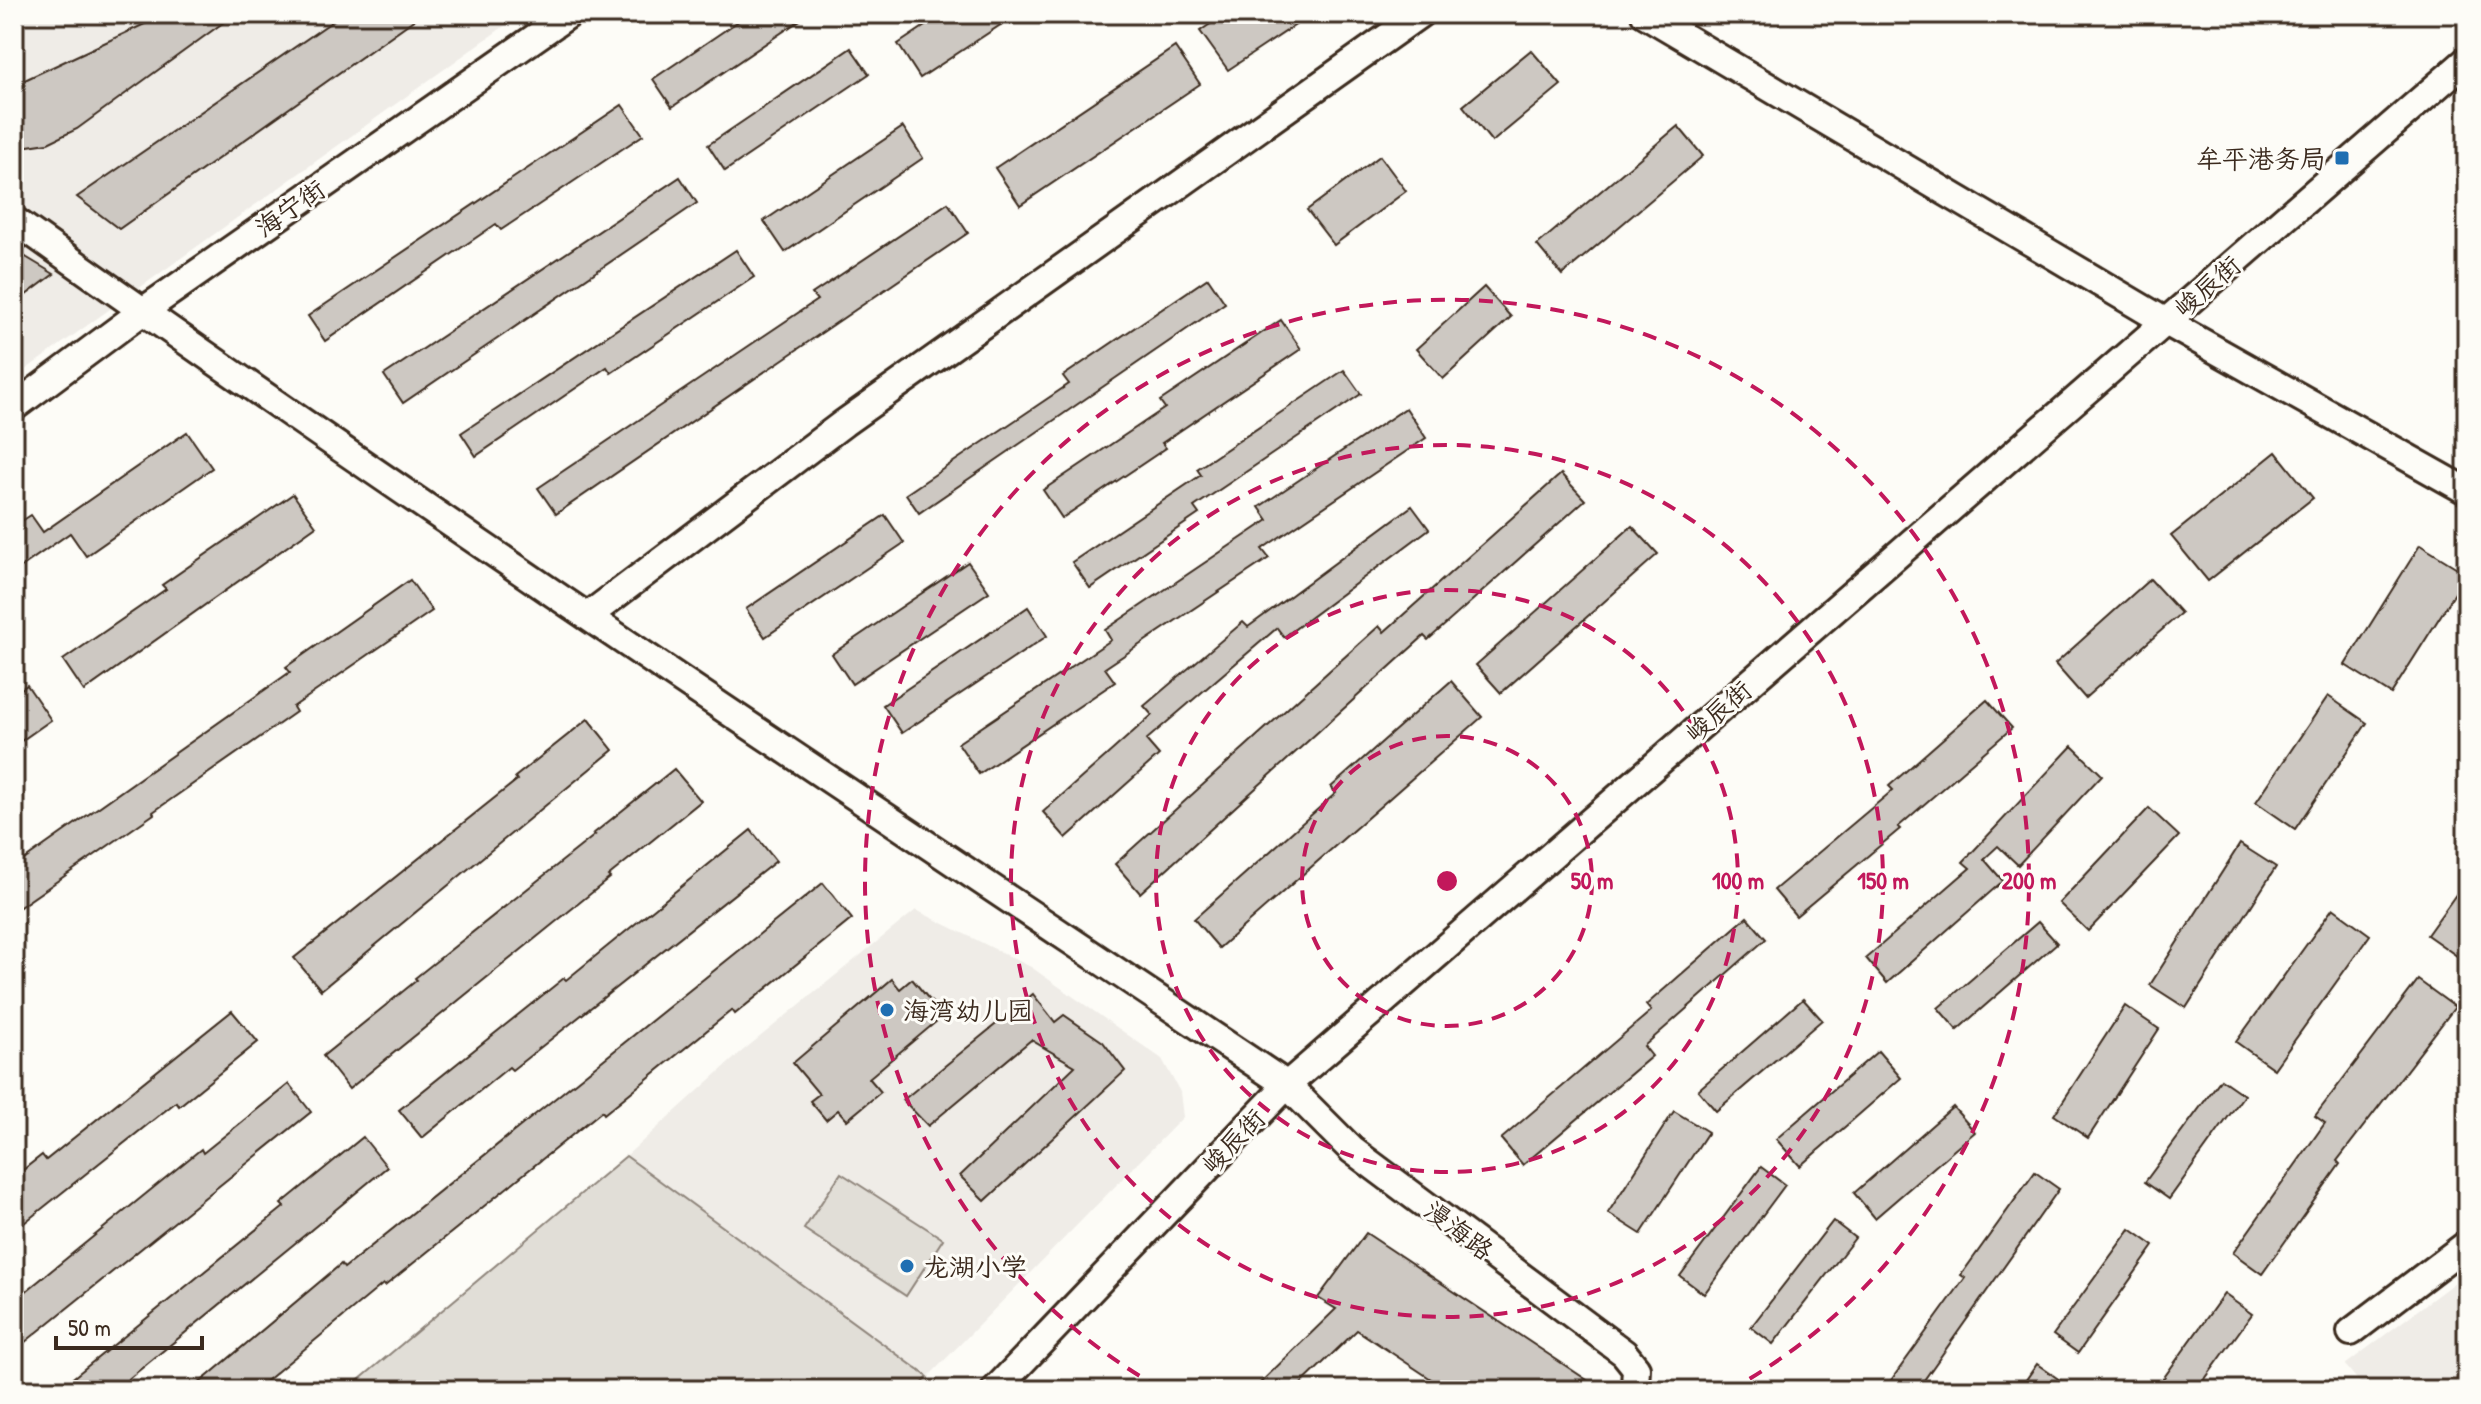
<svg xmlns="http://www.w3.org/2000/svg" width="2481" height="1404" viewBox="0 0 2481 1404" font-family="'Patrick Hand','LXGW WenKai TC',sans-serif">
<style>
.built{fill:#efece7}
.green{fill:#e1ded7;stroke:#8e847a;stroke-width:2}
.building{fill:#cdc8c2;stroke:#3b2a1e;stroke-width:2}
.lines{fill:none;stroke-linecap:round;stroke-linejoin:round}
.minor-casing{stroke:#3b2a1e;stroke-width:32}
.minor{stroke:#fdfcf7;stroke-width:26}
.ring{fill:none;stroke:#c2185b;stroke-width:4;stroke-dasharray:14 10}
.poi-dot{fill:#1f6fb2;stroke:#fdfcf7;stroke-width:3}
.labels{text-anchor:middle;dominant-baseline:central;stroke-width:6;stroke-linejoin:round;paint-order:stroke}
.poi-label{font-size:26px;fill:#3b2a1e;stroke:#fdfcf7;text-anchor:start}
.street-label{font-size:26px;fill:#3b2a1e;stroke:#fdfcf7}
.centre{fill:#c2185b;stroke:#fdfcf7;stroke-width:4}
.ring-label{font-size:24px;text-anchor:middle;font-weight:bold;fill:#c2185b;stroke:#fdfcf7;stroke-width:6;stroke-linejoin:round;paint-order:stroke}
</style>
<rect width="100%" height="100%" fill="#fdfcf7"/>
<filter id="ink" filterUnits="userSpaceOnUse"><feTurbulence type="fractalNoise" baseFrequency=".0125" numOctaves="2"/><feDisplacementMap in="SourceGraphic" scale="16" xChannelSelector="R" yChannelSelector="G"/><feConvolveMatrix kernelMatrix="1 2 1 2 8 2 1 2 1" color-interpolation-filters="sRGB"/></filter>
<g filter="url(#ink)">
<!-- built -->
<g class="built">
<polygon points="16,14 521,14 14,378 14,15"/>
<polygon points="916,910 1031,967 1162,1059 1180,1092 1183,1117 928,1377 626,1156 740,1053"/>
<polygon points="2467,1273 2467,1390 2366,1390 2345,1365"/>
</g>
<!-- green -->
<g class="green">
<polygon points="626,1156 928,1377 917,1390 347,1390"/>
<polygon points="841,1173 943,1239 906,1296 804,1229"/>
</g>
<!-- building -->
<g class="building">
<polygon points="166,14 235,14 77,129 48,143 14,148 14,85"/>
<polygon points="343,14 422,14 119,229 77,197"/>
<polygon points="749,14 809,14 672,107 653,79"/>
<polygon points="943,14 1017,14 920,78 898,44"/>
<polygon points="1225,14 1312,14 1228,70 1200,31"/>
<polygon points="1175,47 1200,84 1020,205 995,168"/>
<polygon points="851,48 869,74 725,171 708,145"/>
<polygon points="1531,50 1561,85 1492,142 1463,106"/>
<polygon points="622,105 643,135 501,230 496,224 325,341 308,316"/>
<polygon points="1678,126 1703,156 1562,275 1537,245"/>
<polygon points="903,127 923,158 785,252 764,221"/>
<polygon points="1380,156 1406,191 1334,245 1307,210"/>
<polygon points="680,177 697,203 403,403 384,375"/>
<polygon points="948,203 968,233 556,514 538,488 817,300 812,294"/>
<polygon points="14,250 54,274 14,304"/>
<polygon points="736,250 754,277 611,373 607,367 476,456 461,433"/>
<polygon points="1208,278 1225,303 919,513 906,494 1069,384 1063,376"/>
<polygon points="1484,287 1511,317 1443,379 1416,349"/>
<polygon points="1281,320 1301,349 1162,443 1166,448 1062,518 1043,490 1165,408 1160,401"/>
<polygon points="1344,370 1361,394 1194,507 1199,514 1090,588 1072,562 1201,475 1197,469"/>
<polygon points="1406,408 1426,438 1262,549 1269,558 1105,668 1115,682 979,774 958,743 1111,640 1105,630 1268,520 1259,507"/>
<polygon points="187,432 212,468 86,556 70,533 14,572 14,526 31,515 43,532"/>
<polygon points="2276,452 2313,498 2208,581 2171,536"/>
<polygon points="1561,474 1585,500 1428,640 1424,636 1140,893 1115,864 1379,626 1384,632"/>
<polygon points="293,494 316,526 84,691 63,660 166,589 162,585"/>
<polygon points="1412,506 1429,529 1284,637 1277,628 1146,740 1159,755 1066,838 1043,812 1152,715 1144,706 1243,622 1248,627"/>
<polygon points="885,515 904,543 765,637 746,609"/>
<polygon points="1632,526 1658,554 1501,693 1476,665"/>
<polygon points="2420,545 2467,574 2391,694 2345,665"/>
<polygon points="968,562 989,592 852,684 832,654"/>
<polygon points="2150,579 2181,613 2085,698 2055,664"/>
<polygon points="410,580 432,611 293,707 296,712 153,812 154,814 14,911 14,867 290,672 286,667"/>
<polygon points="1028,607 1047,636 902,733 883,705"/>
<polygon points="1451,681 1482,717 1219,948 1194,919 1336,793 1331,787"/>
<polygon points="27,685 51,720 14,746 14,694"/>
<polygon points="2328,696 2367,723 2295,829 2256,802"/>
<polygon points="1987,700 2012,728 1898,827 1900,829 1796,916 1774,890 1893,790 1889,786"/>
<polygon points="588,719 613,750 321,990 294,958 517,780 515,777"/>
<polygon points="2072,746 2102,775 2018,865 1998,846 1984,859 2003,881 1887,983 1866,958 1970,868 1963,862"/>
<polygon points="674,769 701,801 608,876 610,878 349,1089 323,1056 417,980 415,978 595,835 593,834"/>
<polygon points="2149,808 2179,836 2088,931 2059,903"/>
<polygon points="751,830 776,861 512,1070 509,1067 422,1138 399,1110 564,978 566,980"/>
<polygon points="2240,844 2276,867 2186,1008 2150,985"/>
<polygon points="2467,879 2467,963 2427,935"/>
<polygon points="823,883 852,919 735,1014 732,1010 604,1114 602,1111 385,1286 383,1284 255,1390 191,1390 341,1264 344,1268"/>
<polygon points="2333,908 2370,935 2274,1069 2236,1042"/>
<polygon points="1747,917 1766,939 1644,1046 1652,1056 1523,1165 1501,1139 1651,1011 1646,1005"/>
<polygon points="2038,922 2057,943 1957,1030 1938,1008"/>
<polygon points="892,979 900,989 912,979 943,1016 869,1078 881,1092 847,1120 838,1110 826,1120 810,1101 819,1094 793,1063"/>
<polygon points="2418,980 2455,1007 2337,1161 2340,1164 2262,1274 2233,1253 2325,1123 2315,1116"/>
<polygon points="1033,994 1055,1022 1064,1015 1103,1042 1125,1071 985,1201 960,1176 1075,1066 1031,1040 928,1126 903,1100"/>
<polygon points="1803,999 1822,1020 1716,1111 1698,1090"/>
<polygon points="2125,1006 2159,1029 2088,1138 2054,1115"/>
<polygon points="232,1011 258,1042 179,1106 176,1102 14,1231 14,1177 42,1155 46,1160"/>
<polygon points="1878,1051 1901,1078 1800,1166 1776,1139"/>
<polygon points="2221,1079 2244,1095 2169,1199 2145,1182"/>
<polygon points="289,1084 311,1112 14,1351 14,1301 201,1149 203,1153"/>
<polygon points="1953,1107 1975,1132 1875,1218 1854,1193"/>
<polygon points="1674,1111 1708,1132 1641,1234 1608,1213"/>
<polygon points="363,1137 387,1167 294,1244 115,1390 58,1390 284,1207 281,1204"/>
<polygon points="1761,1167 1785,1185 1704,1294 1680,1276"/>
<polygon points="2035,1172 2059,1189 1917,1390 1884,1390 1965,1278 1961,1275"/>
<polygon points="1833,1221 1855,1238 1773,1344 1751,1327"/>
<polygon points="2130,1229 2154,1246 2078,1353 2053,1335"/>
<polygon points="1366,1233 1587,1380 1580,1390 1429,1390 1434,1381 1357,1330 1295,1390 1253,1390 1336,1309 1318,1298"/>
<polygon points="2224,1294 2252,1314 2197,1390 2155,1390"/>
<polygon points="2037,1364 2074,1390 2019,1390"/>
</g>
<g class="lines">
<defs>
<g id="minor">
<polyline points="1645,14 2166,322 2467,491"/>
<path d="M14,220C432,517 861,800 1287,1085L1352,1150L1624,1353L1636,1368L1635,1386L1632,1390"/>
<polyline points="14,407 143,311 569,14"/>
<polyline points="588,616 844,423 1420,14"/>
<polyline points="2351,1332 2467,1244"/>
<polyline points="995,1390 1287,1085 2467,60"/>
</g>
</defs>
<!-- minor casing -->
<use href="#minor" class="minor-casing"/>
<!-- minor -->
<use href="#minor" class="minor"/>
</g>
</g>
<!-- distance rings -->
<g class="ring">
<circle cx="1447" cy="881" r="145"/>
<circle cx="1447" cy="881" r="291"/>
<circle cx="1447" cy="881" r="436"/>
<path d="M1160 1388A582 582 0 1 1 1734 1388"/>
</g>
<!-- markers -->
<g class="poi-dot">
<rect x="2334" y="150" width="16" height="16" rx="4"/>
<circle cx="887" cy="1010" r="8"/>
<circle cx="907" cy="1266" r="8"/>
</g>
<g class="labels">
<!-- poi labels -->
<g class="poi-label">
<text x="2326" y="158" text-anchor="end">牟平港务局</text>
<text x="903" y="1010">海湾幼儿园</text>
<text x="923" y="1266">龙湖小学</text>
</g>
<!-- street labels -->
<g class="street-label">
<text transform="translate(290 208) rotate(-35)">海宁街</text>
<text transform="translate(2207 286) rotate(-41)">峻辰街</text>
<text transform="translate(1718 711) rotate(-41)">峻辰街</text>
<text transform="translate(1233 1141) rotate(-46)">峻辰街</text>
<text transform="translate(1459 1230) rotate(37)">漫海路</text>
</g>
</g>
<circle cx="1447" cy="881" r="12" class="centre"/>
<g class="ring-label">
<text x="1592" y="889">50 m</text>
<text x="1738" y="889">100 m</text>
<text x="1883" y="889">150 m</text>
<text x="2029" y="889">200 m</text>
</g>
<!-- margin -->
<rect width="2481" height="1404" fill="none" stroke="#fdfcf7" stroke-width="48"/>
<rect x="24" y="24" width="2433" height="1356" fill="none" stroke="#3b2a1e" stroke-width="3" filter="url(#ink)"/>
<!-- scale -->
<path d="M56 1336v12h146v-12" fill="none" stroke="#3b2a1e" stroke-width="4"/>
<text x="68" y="1336" font-size="24" fill="#3b2a1e" stroke="#fdfcf7" stroke-width="6" paint-order="stroke">50 m</text>
</svg>
